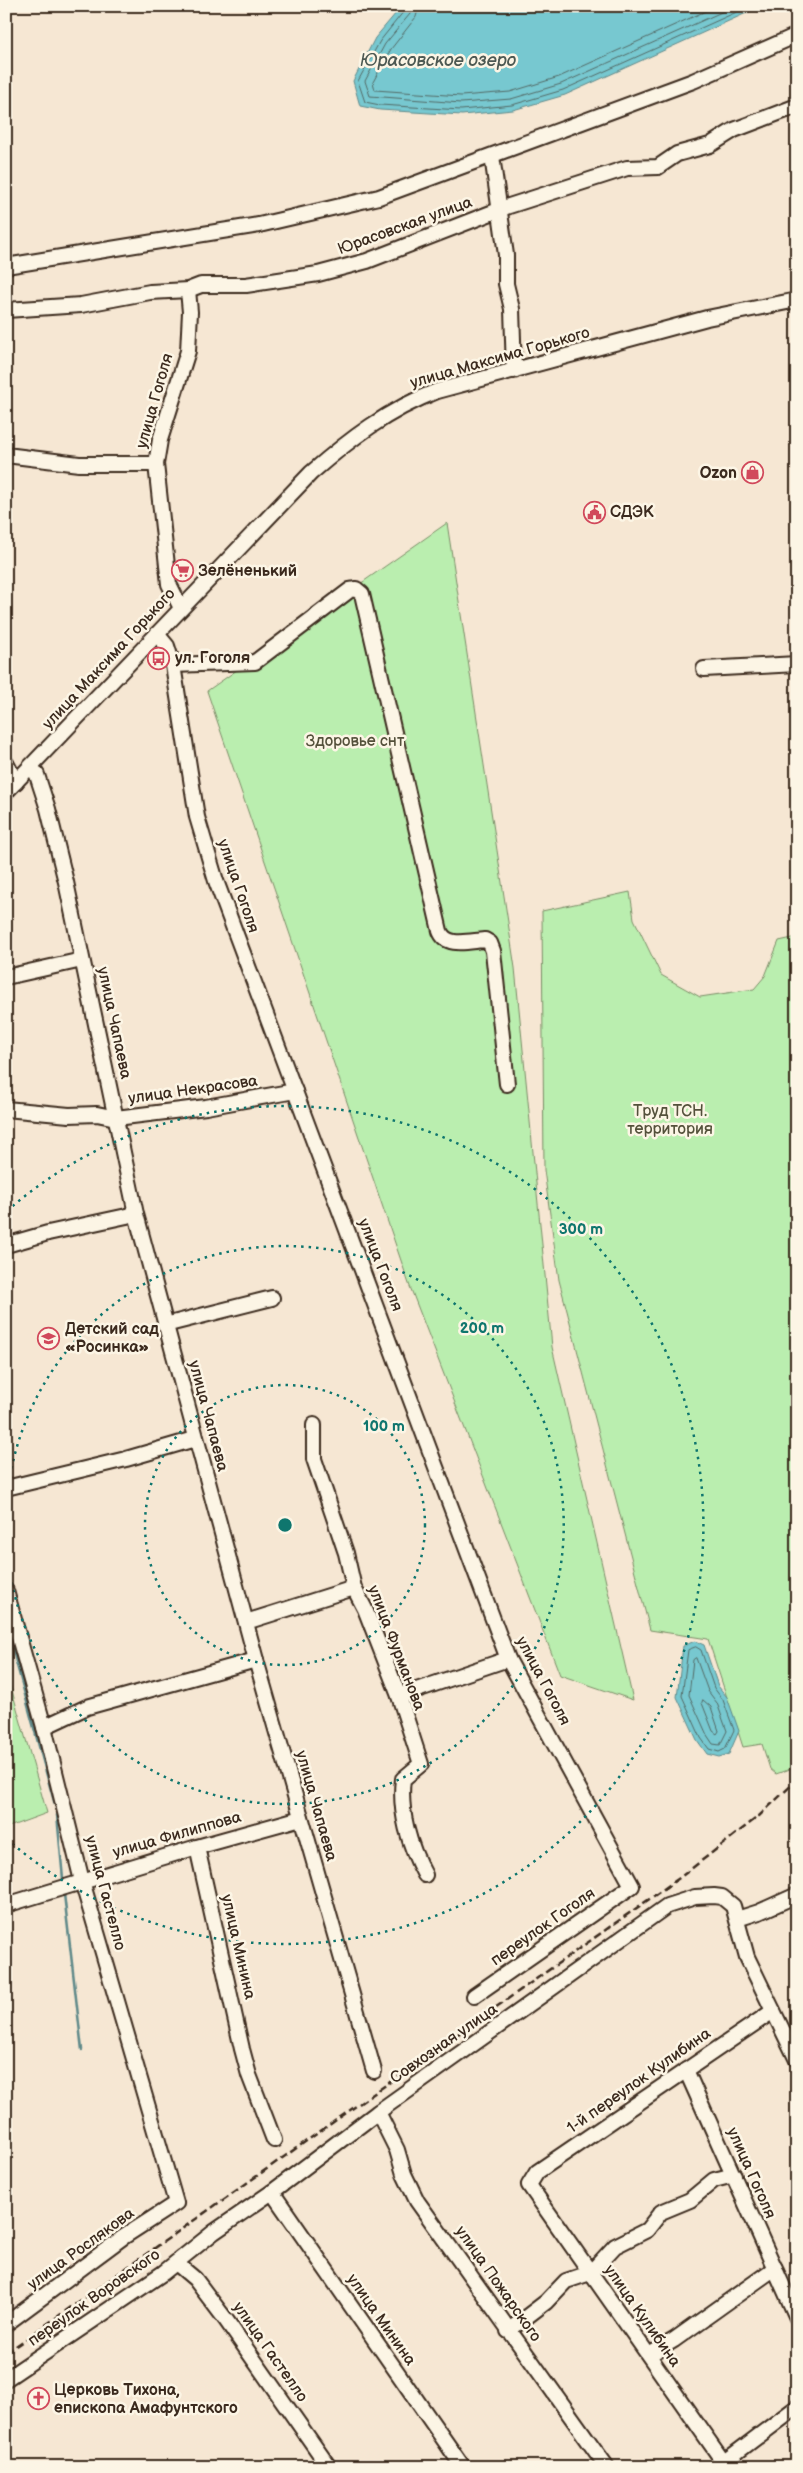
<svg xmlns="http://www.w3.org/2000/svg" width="803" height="2473" viewBox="0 0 803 2473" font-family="'Balsamiq Sans',sans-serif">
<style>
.green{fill:#baeeaf;stroke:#7a8c66}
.water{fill:#77c8d0;stroke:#5f8989}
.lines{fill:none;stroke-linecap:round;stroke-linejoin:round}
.shore{stroke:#536965;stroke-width:1}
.stream{stroke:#5f8989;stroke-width:2.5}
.minor-casing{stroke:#3b2a1e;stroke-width:18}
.minor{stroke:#fcf5e5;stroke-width:14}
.rail{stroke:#3b2a1e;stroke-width:2.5;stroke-dasharray:8 4;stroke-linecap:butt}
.ring{fill:none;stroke:#0f766e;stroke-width:2.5;stroke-dasharray:2.5 5}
.labels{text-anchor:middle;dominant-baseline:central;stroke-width:5;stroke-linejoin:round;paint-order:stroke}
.street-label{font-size:16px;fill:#3b2a1e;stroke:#fcf5e5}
.poi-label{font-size:16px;font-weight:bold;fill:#3b2a1e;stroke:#fcf5e5;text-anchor:start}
.park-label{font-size:16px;fill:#54513b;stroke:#fcf5e5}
.water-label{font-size:18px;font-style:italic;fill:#4d5953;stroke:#fcf5e5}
.centre{fill:#0f766e;stroke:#fcf5e5;stroke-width:2.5}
.ring-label{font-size:15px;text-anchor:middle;font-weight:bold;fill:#0f766e;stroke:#fcf5e5;stroke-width:5;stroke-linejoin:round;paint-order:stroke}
</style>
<rect width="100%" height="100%" fill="#f6e7d3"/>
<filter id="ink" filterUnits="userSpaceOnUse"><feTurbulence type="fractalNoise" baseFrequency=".02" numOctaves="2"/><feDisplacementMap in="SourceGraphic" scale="10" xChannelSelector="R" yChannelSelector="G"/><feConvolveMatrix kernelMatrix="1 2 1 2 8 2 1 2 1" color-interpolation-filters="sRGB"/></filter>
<g filter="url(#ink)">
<!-- green -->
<g class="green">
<polygon points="447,523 515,968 552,1347 633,1700 560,1675 409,1284 207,691"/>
<polygon points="630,892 634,919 661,975 700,997 754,989 765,976 779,941 797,937 797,1759 790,1769 776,1774 770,1769 762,1744 743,1747 708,1639 650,1630 559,1280 544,1170 542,911"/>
<polygon points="6,1670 47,1813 6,1828"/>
</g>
<!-- water -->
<g class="water">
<polygon points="402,6 762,6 565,95 513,110 462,115 380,110 360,106 353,81 375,38"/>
<polygon points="695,1641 704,1645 718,1686 727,1697 739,1731 729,1754 719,1757 707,1754 697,1740 677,1697 683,1646"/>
</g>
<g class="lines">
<!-- shore -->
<g class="shore">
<polyline points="405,6 404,11 380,41 358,81 365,102 380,105 461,110 512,105 563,90 750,6"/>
<polyline points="411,6 410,14 385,44 365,81 370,96 461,103 511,99 561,84 735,6"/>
<polyline points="419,6 416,17 391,49 373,82 375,90 461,96 510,92 559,77 717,6"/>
<polygon points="696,1647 701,1650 714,1688 723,1700 734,1730 725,1749 719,1752 709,1749 701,1738 682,1696 688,1650"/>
<polygon points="696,1658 708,1691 717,1703 727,1731 720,1745 713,1744 707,1735 689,1695 693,1660"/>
<polygon points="703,1700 711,1707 719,1731 717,1734 713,1731 702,1703"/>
</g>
<!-- stream -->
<g class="stream">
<polyline points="6,1625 55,1805"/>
<polyline points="57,1815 63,1879"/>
<polyline points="64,1894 82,2050"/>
</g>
<defs>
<g id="minor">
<polyline points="492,156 506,255 506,284 512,309 514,371"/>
<polyline points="6,266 259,225 379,197 693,81 797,35"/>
<polyline points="6,310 81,305 150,292 188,290 201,285 246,285 318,274 367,261 509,206 627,168 658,167 677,154 710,145 734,130 797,106"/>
<polyline points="6,455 79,464 156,464"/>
<polyline points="181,608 169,584 156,464 160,440 188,351 190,312 188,290"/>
<polyline points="157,634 167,646 173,665 197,817 216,881 508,1659 632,1886 474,1996"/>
<path d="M173,665L255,662L350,590L356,589L362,594L440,931C446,948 469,941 485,940L490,943L493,951L507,1084"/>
<polyline points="704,669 797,664"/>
<polyline points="6,763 16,782"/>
<polyline points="31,766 37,775 48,809 66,882 136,1214 256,1660 374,2071"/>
<path d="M6,792L311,473C350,439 388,410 437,391L707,318L797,300"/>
<polyline points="6,977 82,960"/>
<polyline points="6,1109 69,1115 97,1114 116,1118 206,1107 295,1091"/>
<polyline points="6,1245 48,1233 136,1214"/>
<polyline points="165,1325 272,1298"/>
<path d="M314,1425V1459L346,1553L354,1588L365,1609L399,1696L421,1764L403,1779C399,1811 409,1846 425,1875"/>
<polyline points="6,1488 126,1459 195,1439"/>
<polyline points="6,1591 44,1727 82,1881 176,2203 122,2238 6,2324"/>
<polyline points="246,1622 354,1588"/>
<polyline points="399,1696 508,1659"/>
<polyline points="44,1727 87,1707 256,1660"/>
<polyline points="197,1847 242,2049 249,2075 274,2140"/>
<polyline points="6,1905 197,1847 301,1818"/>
<polyline points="737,1919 759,1912 797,1895"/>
<polyline points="686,2070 797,2318"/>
<polyline points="378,2112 397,2150 404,2174 417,2201 607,2467"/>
<polyline points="272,2192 463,2467"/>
<polyline points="176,2263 195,2279 226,2320 329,2467"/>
<polyline points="508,2331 546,2302 566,2281 590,2273 615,2246 647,2230 661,2212 690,2200 714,2180 734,2175"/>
<polyline points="649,2355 674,2340 775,2268"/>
<polyline points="6,2379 163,2273 214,2232 272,2192 378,2112 667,1906 695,1897 714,1896 722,1897 733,1906 747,1957 797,2060"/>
<polyline points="724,2462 797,2407"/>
<polyline points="727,2467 529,2185 537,2172 773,2011"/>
</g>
</defs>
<!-- minor casing -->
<use href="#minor" class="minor-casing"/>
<!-- minor -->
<use href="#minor" class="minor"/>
<!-- rail -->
<polyline class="rail" points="6,2353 682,1876 759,1816 797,1780"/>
</g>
</g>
<!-- distance rings -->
<g class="ring">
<circle cx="285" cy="1525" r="140"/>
<path d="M6 1513A279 279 0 1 1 6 1537"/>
<path d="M7 1211A419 419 0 1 1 7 1839"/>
</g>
<!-- icons -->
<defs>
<symbol id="shop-ring" viewBox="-11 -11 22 22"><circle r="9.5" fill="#fcf5e5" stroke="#d1495b" stroke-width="1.5"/><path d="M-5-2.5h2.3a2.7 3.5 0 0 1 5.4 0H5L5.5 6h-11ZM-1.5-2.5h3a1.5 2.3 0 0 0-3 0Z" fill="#d1495b"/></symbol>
<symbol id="civic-ring" viewBox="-11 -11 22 22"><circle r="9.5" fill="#fcf5e5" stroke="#d1495b" stroke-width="1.5"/><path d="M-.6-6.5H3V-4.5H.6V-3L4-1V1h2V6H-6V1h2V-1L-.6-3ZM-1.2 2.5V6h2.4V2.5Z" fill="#d1495b"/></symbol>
<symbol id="supermarket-ring" viewBox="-11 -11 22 22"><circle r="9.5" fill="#fcf5e5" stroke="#d1495b" stroke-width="1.5"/><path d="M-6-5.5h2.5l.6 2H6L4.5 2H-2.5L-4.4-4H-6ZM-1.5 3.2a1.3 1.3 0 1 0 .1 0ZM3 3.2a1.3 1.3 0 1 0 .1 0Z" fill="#d1495b"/></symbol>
<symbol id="bus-ring" viewBox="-11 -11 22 22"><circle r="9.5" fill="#fcf5e5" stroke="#d1495b" stroke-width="1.5"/><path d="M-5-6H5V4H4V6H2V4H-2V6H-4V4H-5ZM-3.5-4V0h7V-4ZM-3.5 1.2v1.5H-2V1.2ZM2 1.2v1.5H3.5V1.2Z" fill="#d1495b"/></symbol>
<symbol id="school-ring" viewBox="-11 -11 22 22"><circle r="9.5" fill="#fcf5e5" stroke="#d1495b" stroke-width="1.5"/><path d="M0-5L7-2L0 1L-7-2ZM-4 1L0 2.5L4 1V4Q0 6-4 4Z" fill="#d1495b"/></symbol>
<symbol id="church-ring" viewBox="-11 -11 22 22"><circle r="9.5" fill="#fcf5e5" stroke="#d1495b" stroke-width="1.5"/><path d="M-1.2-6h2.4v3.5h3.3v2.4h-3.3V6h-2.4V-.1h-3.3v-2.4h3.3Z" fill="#d1495b"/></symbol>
</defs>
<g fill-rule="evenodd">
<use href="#shop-ring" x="740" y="460" width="25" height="25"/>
<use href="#civic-ring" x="582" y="500" width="25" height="25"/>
<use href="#supermarket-ring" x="170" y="558" width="25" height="25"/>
<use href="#bus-ring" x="146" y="646" width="25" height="25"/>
<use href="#school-ring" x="36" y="1326" width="25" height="25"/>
<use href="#church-ring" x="26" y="2386" width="25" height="25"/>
</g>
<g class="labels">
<!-- street labels -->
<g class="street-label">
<text transform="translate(405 226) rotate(-20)">Юрасовская улица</text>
<text transform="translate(500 358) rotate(-16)">улица Максима Горького</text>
<text transform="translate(155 401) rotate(-74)">улица Гоголя</text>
<text transform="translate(109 659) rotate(-47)">улица Максима Горького</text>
<text transform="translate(238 886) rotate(71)">улица Гоголя</text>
<text transform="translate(114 1023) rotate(78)">улица Чапаева</text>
<text transform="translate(193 1090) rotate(-8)">улица Некрасова</text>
<text transform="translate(380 1265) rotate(69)">улица Гоголя</text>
<text transform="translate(208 1416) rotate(75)">улица Чапаева</text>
<text transform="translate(396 1648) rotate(69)">улица Фурманова</text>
<text transform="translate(543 1681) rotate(62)">улица Гоголя</text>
<text transform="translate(316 1806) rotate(74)">улица Чапаева</text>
<text transform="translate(177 1835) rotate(-16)">улица Филиппова</text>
<text transform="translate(105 1893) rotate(75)">улица Гастелло</text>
<text transform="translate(543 1927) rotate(-35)">переулок Гоголя</text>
<text transform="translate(238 1947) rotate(77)">улица Минина</text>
<text transform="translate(444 2044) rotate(-35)">Совхозная улица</text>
<text transform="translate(639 2081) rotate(-35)">1-й переулок Кулибина</text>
<text transform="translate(751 2173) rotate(66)">улица Гоголя</text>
<text transform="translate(81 2249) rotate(-36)">улица Рослякова</text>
<text transform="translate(498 2284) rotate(55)">улица Пожарского</text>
<text transform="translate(94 2298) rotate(-35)">переулок Воровского</text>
<text transform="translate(642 2316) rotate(55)">улица Кулибина</text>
<text transform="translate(381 2320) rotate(55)">улица Минина</text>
<text transform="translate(270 2352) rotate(55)">улица Гастелло</text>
</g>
<!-- poi labels -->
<g class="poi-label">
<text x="737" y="473" text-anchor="end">Ozon</text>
<text x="610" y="512">СДЭК</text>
<text x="198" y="571">Зелёненький</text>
<text x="175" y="658">ул. Гоголя</text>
<text x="65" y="1329">Детский сад<tspan x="65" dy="18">«Росинка»</tspan></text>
<text x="54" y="2390">Церковь Тихона,<tspan x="54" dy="18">епископа Амафунтского</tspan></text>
</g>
<!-- park labels -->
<g class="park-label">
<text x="355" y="741">Здоровье снт</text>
<text x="670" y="1111">Труд ТСН.<tspan x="670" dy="18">территория</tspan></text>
</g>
<!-- water labels -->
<g class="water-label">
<text x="438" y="60">Юрасовское озеро</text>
</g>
</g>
<circle cx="285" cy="1525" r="8" class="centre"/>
<g class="ring-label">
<text x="581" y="1234">300 m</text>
<text x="482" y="1333">200 m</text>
<text x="384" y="1431">100 m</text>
</g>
<!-- margin -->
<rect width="803" height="2473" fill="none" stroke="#fcf5e5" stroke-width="25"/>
<rect x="12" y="12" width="778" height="2448" fill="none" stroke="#3b2a1e" stroke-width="2" filter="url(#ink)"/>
</svg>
